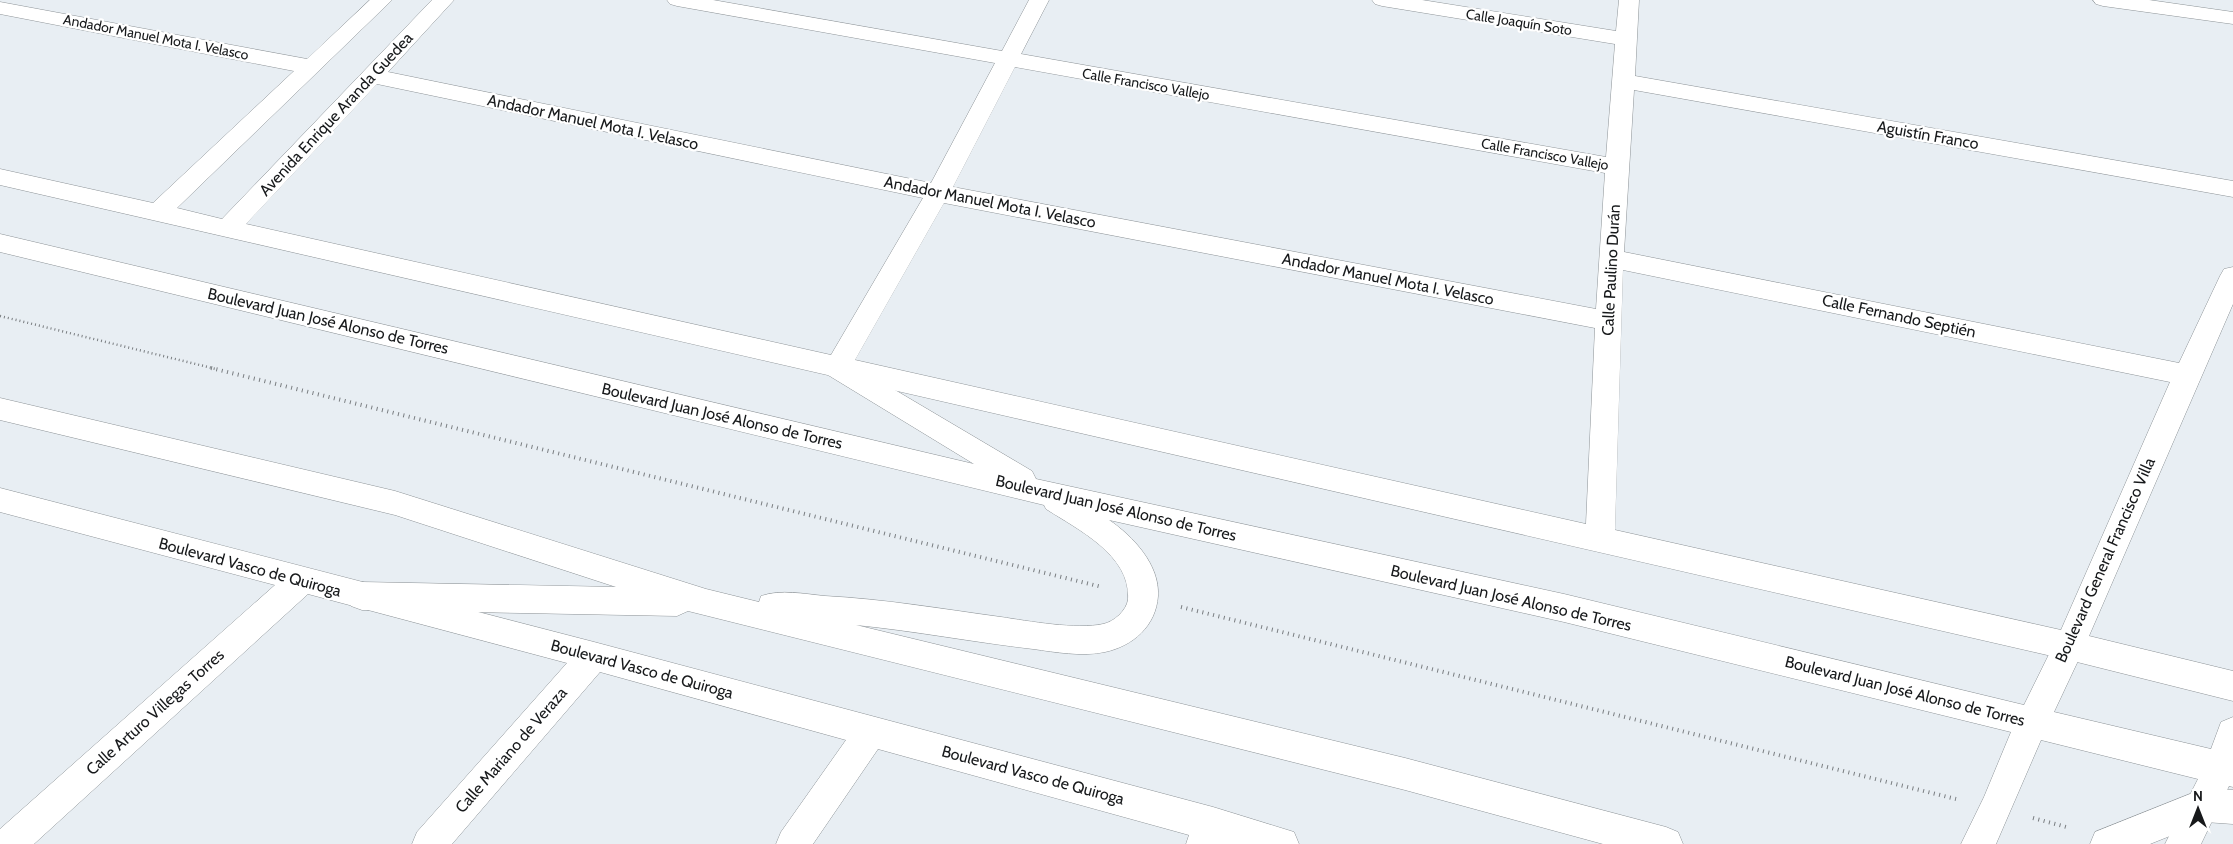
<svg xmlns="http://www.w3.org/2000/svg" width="2233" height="844" viewBox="0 0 2233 844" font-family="Cabin,sans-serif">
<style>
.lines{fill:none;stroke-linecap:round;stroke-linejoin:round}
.minor-casing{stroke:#8d9397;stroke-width:1}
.major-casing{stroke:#8d9397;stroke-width:1}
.path-far1{stroke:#797d80;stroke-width:2.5;stroke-dasharray:1 3;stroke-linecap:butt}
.path{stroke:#797d80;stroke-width:4;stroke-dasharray:1 4.5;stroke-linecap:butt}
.minor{fill:#fff;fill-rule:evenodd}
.major{fill:#fff;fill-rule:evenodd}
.labels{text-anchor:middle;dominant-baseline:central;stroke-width:4.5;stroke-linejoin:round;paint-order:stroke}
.far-street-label{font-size:14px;fill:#17191b;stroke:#fff}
.street-label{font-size:16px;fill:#17191b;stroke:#fff}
</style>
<rect width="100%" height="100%" fill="#e8eef3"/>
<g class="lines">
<defs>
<g id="minor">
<path d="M370,0H392L177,208L222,219L432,0H454L388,72L931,183L995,63L677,6L670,4L667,0H713L1002,51L1029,0H1049L1021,54L1606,157L1615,44L1382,6L1375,4L1372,0H1422L1616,31L1619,0H1639L1635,76L2233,181V197L1634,90L1624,252L2179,363L2220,276L2224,269L2233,267V304L2089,636L2233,671V701L2069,660L0,185V169L153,203L294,71L0,14V2L307,59ZM1015,67L1605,173L1596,309L953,187ZM377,84L923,198L831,355L246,224ZM944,203L1595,328L1586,524L855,360ZM1623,270L2170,382L2061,630L1615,530Z"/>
<polygon points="2093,0 2149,0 2233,12 2233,24 2103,6 2096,4"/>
<polygon points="0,488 594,642 1213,807 1294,832 1299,844 1186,844 1189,835 878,749 813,844 776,844 781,832 846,740 600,672 452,844 412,844 417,832 567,663 308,594 34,844 0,844 0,829 275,585 0,512"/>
<polygon points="2205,788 2233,790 2233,824 2205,822 2150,844 2090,844 2095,832"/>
</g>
<path id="major" d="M0,234L974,464L828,375L824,368L828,361L837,358L846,361L1032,471L1036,479L1564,594L2024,705L2058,636L2069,632L2080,636L2085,646L2054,712L2211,749L2221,722L2233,717V787L2229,786L2201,844H2165L2198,779L2041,740L1996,844H1961L1984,797L2011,732L1564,622L1109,520C1133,536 1160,565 1158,596C1156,626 1133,646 1105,652C1082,657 1055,652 1033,649C973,642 915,631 856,625L1405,758L1666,827L1678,832L1683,844H1603L1405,790L688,611L677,616L362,610L351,606L347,596L351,586L362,582L616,587L395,515L0,420V398L395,491L706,589L759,602L761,596C781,589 804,594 825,596C884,599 942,609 1001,617C1028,621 1077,630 1103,624C1114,622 1127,610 1128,599C1131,555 1077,529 1046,509L1044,505L0,252Z"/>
</defs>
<!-- minor casing -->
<use href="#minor" class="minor-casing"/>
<!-- major casing -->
<use href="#major" class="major-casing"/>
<!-- path-far1 -->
<polyline class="path-far1" points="0,316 216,369"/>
<!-- path -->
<g class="path">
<polyline points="211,368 1102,587"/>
<polyline points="1181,607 1956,799"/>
<polyline points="2033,818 2070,828"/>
</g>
<!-- minor -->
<use href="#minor" class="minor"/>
<!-- major -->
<use href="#major" class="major"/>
</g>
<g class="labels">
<!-- far-street labels -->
<g class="far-street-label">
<text transform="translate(1519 22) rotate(9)">Calle Joaquín Soto</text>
<text transform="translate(156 37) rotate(11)">Andador Manuel Mota I. Velasco</text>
<text transform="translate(1146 84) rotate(10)">Calle Francisco Vallejo</text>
<text transform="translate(1545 154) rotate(10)">Calle Francisco Vallejo</text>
</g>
<!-- street labels -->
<g class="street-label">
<text transform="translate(336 114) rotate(-47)">Avenida Enrique Aranda Guedea</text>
<text transform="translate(593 122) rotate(12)">Andador Manuel Mota I. Velasco</text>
<text transform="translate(1928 135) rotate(10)">Aguistín Franco</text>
<text transform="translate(990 202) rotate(11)">Andador Manuel Mota I. Velasco</text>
<text transform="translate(1611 270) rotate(-87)">Calle Paulino Durán</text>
<text transform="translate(1388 279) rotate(11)">Andador Manuel Mota I. Velasco</text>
<text transform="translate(1899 316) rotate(12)">Calle Fernando Septién</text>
<text transform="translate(328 321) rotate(13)">Boulevard Juan José Alonso de Torres</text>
<text transform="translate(722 416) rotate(13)">Boulevard Juan José Alonso de Torres</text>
<text transform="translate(1116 508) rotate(13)">Boulevard Juan José Alonso de Torres</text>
<text transform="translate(2105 560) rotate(-66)">Boulevard General Francisco Villa</text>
<text transform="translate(250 567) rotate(15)">Boulevard Vasco de Quiroga</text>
<text transform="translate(1511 598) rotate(13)">Boulevard Juan José Alonso de Torres</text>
<text transform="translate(642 669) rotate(15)">Boulevard Vasco de Quiroga</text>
<text transform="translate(1905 691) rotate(14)">Boulevard Juan José Alonso de Torres</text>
<text transform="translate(155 712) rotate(-42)">Calle Arturo Villegas Torres</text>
<text transform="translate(511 750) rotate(-49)">Calle Mariano de Veraza</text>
<text transform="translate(1033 775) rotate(15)">Boulevard Vasco de Quiroga</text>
</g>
</g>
<!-- north arrow -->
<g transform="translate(2198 809)" stroke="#ffffff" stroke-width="4" paint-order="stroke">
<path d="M0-4L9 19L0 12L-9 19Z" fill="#17191b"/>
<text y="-8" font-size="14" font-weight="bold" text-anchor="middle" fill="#17191b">N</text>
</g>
</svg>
